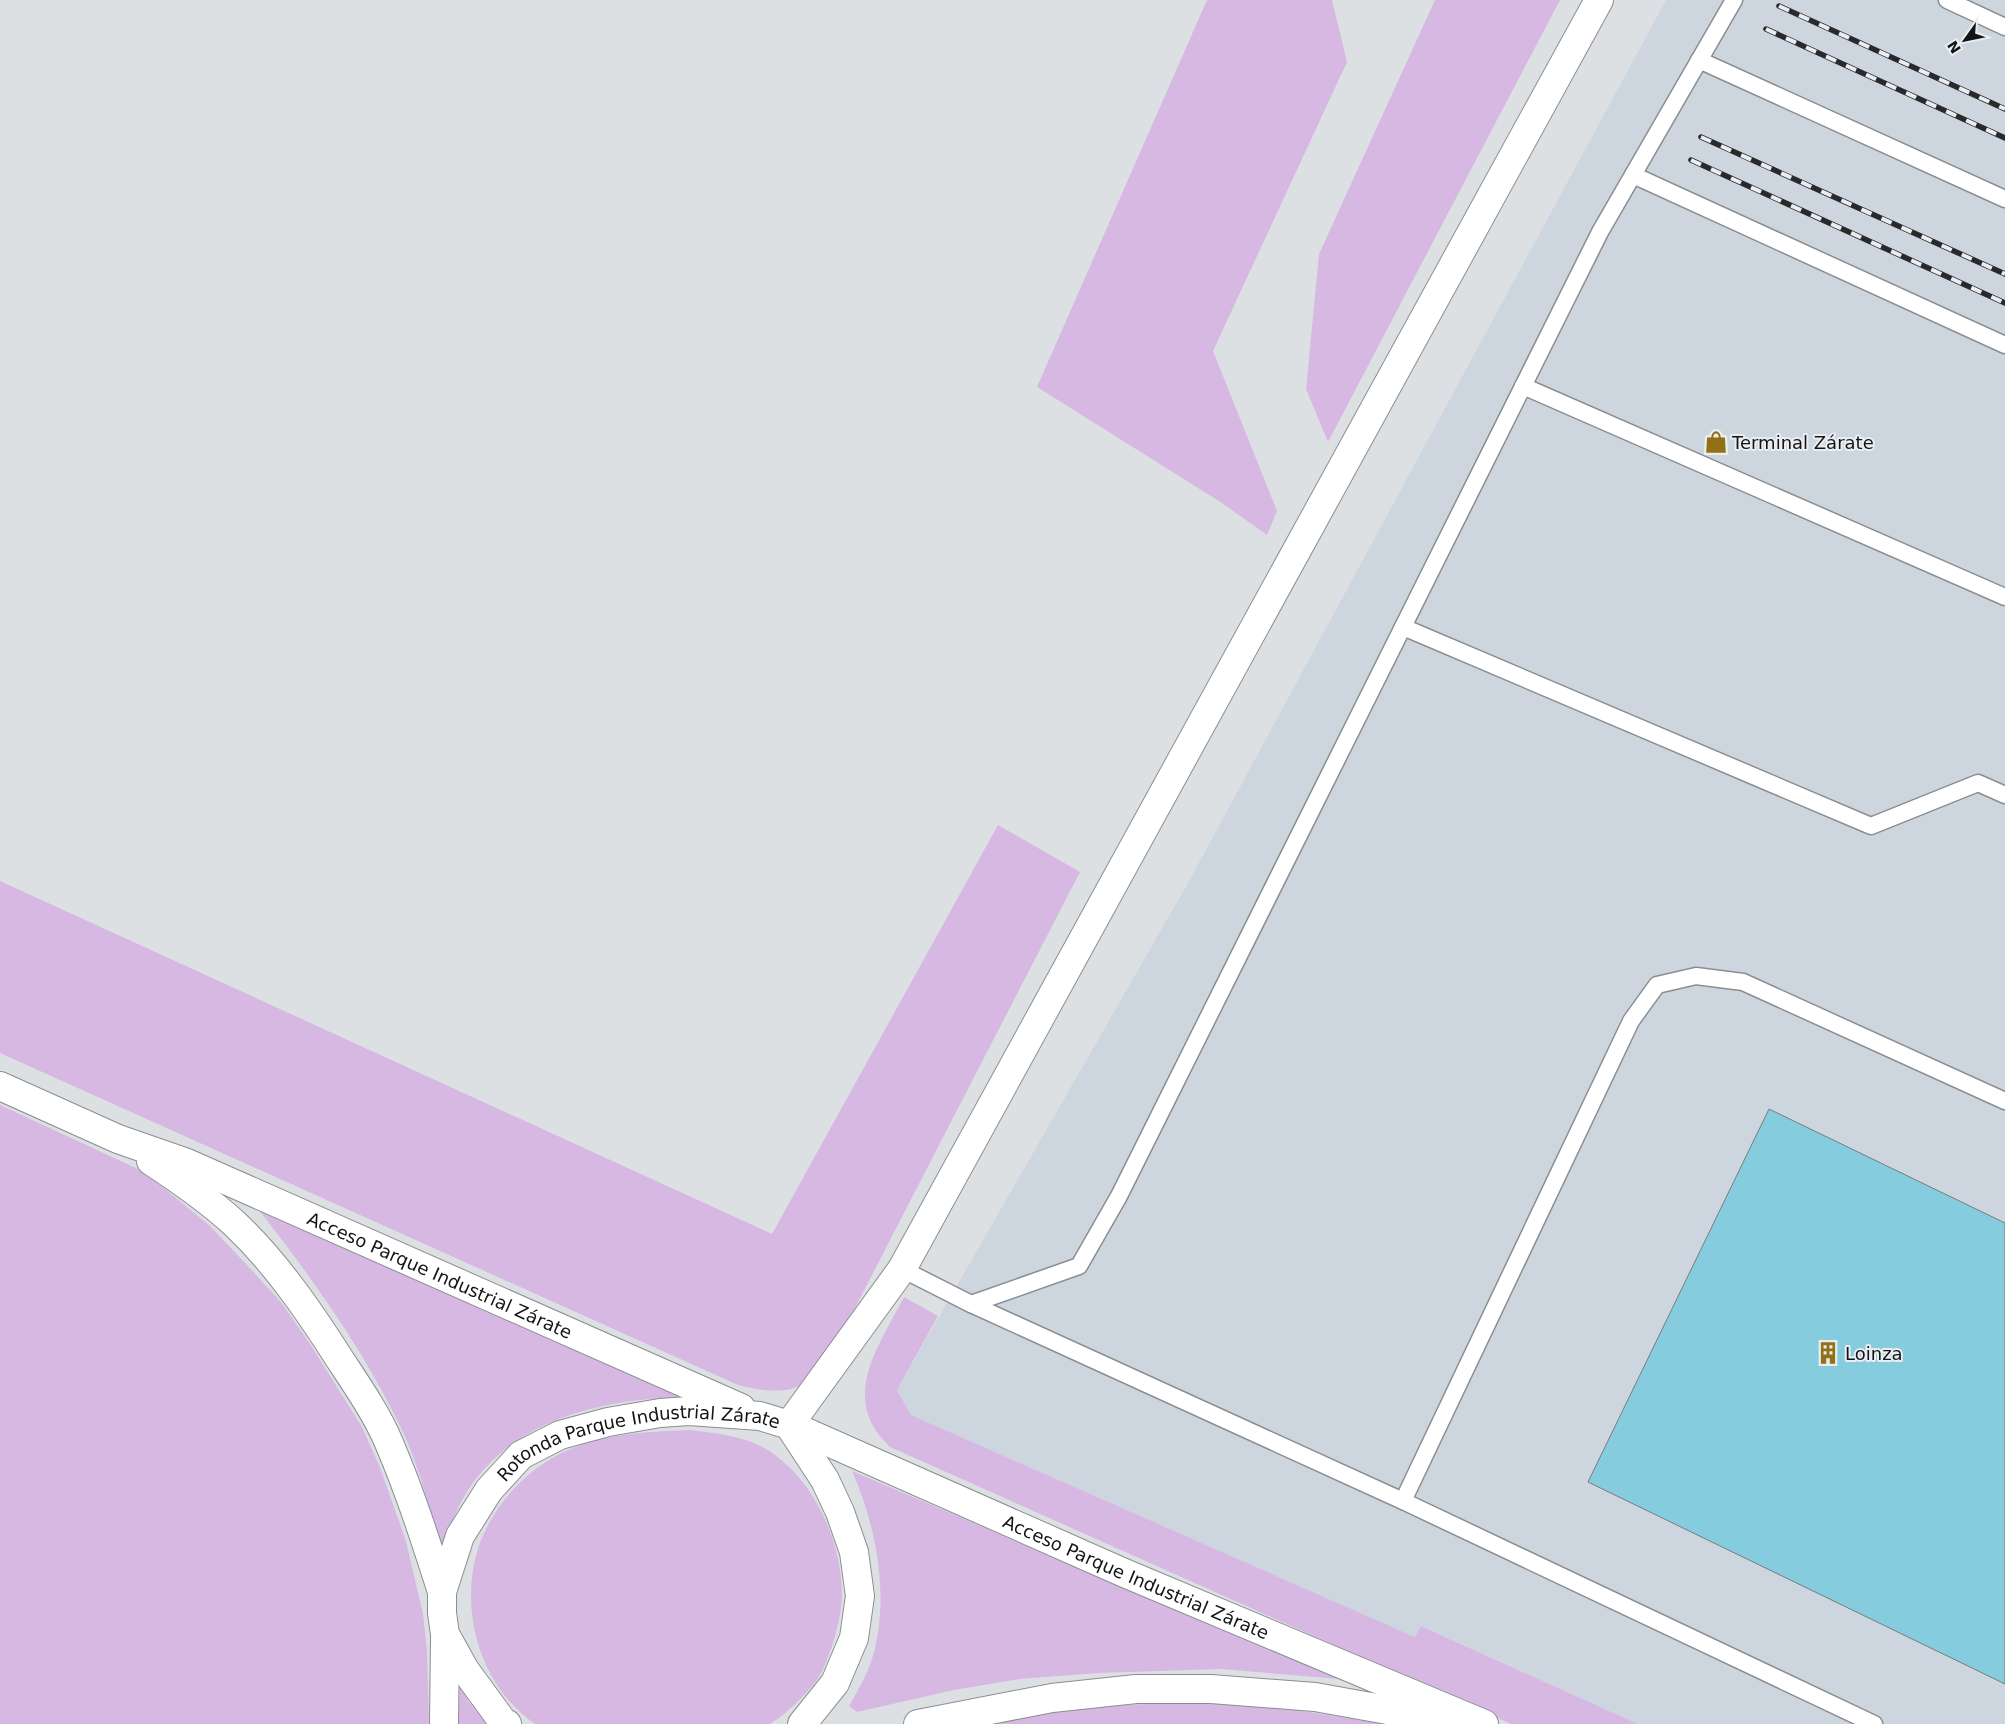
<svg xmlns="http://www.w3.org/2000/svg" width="2005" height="1724" viewBox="0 0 2005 1724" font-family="'DejaVu Sans',sans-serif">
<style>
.built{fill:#cdd6df}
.green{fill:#d6b8e3}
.building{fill:#86ccdf;stroke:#787c7e}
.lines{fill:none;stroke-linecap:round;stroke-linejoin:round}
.service-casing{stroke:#8b8e91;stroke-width:19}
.minor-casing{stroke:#8b8e91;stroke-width:30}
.secondary-casing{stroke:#8b8e91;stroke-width:30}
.service{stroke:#fff;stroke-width:16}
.minor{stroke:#fff;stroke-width:28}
.secondary{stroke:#fff;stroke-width:28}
.rail-casing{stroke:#27292a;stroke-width:5.5}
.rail{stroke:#eaedf1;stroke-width:4;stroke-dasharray:11;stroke-linecap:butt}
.labels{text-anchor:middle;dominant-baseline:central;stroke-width:4;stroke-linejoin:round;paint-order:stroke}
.poi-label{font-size:18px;fill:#131415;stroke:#eaedf1;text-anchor:start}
.street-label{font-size:18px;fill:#131415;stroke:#eaedf1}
</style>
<rect width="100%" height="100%" fill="#dde0e3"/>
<!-- built -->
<polygon class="built" points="1666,0 2005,0 2005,1724 1638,1724 1422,1626 1415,1637 911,1415 897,1390 1188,883"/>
<!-- green -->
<g class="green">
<polygon points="1207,0 1332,0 1347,62 1213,351 1277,511 1267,535 1222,503 1037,387"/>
<polygon points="1435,0 1560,0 1328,442 1306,389 1319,254"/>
<path d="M998,825L1080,872L841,1335C832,1349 824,1366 812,1377C792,1397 763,1391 738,1385L0,1053V881L772,1234Z"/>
<polygon points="0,1105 138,1169 166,1190 209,1225 246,1264 281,1302 312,1347 362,1427 379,1465 406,1541 423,1614 427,1651 429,1724 0,1724"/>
<path d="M258,1209L684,1397C605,1399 515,1418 468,1490C457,1508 449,1528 441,1548C429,1509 420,1469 403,1432C365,1352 313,1279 258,1209Z"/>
<path d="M904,1297L938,1316L897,1390L911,1415L1415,1637L1421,1626L1638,1724H1511L890,1447C838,1399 879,1346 904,1297Z"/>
<path d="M689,1430C717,1433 752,1437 775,1455C817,1486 841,1542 842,1594C842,1611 837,1630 832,1646C828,1657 824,1670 817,1680C804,1697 787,1713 770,1724H535C479,1686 457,1606 480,1543C492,1510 519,1478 549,1460C591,1434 641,1432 689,1430Z"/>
<path d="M852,1471L1339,1679L1221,1669L1098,1673L1019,1679L954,1690L857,1712L849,1706C857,1692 865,1678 871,1662C891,1601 877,1528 852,1471Z"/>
<polygon points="460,1684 468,1701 486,1724 458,1724"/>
<path d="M1194,1702L1265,1705L1385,1724H989C1056,1708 1125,1704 1194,1702Z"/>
</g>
<!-- building -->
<polygon class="building" points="1769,1109 2005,1223 2005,1684 1588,1482"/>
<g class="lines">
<defs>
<g id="service">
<polyline points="1947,0 2005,27"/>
<polyline points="1699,60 2005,199"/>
<polyline points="1633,175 2005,345"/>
<polyline points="1523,386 2005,597"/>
<polyline points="1403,627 1871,826 1978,783 2005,795"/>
<polyline points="902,1269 971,1304 1403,1501 1631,1021 1657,985 1696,976 1743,982 2005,1101"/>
<polyline points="971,1304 1079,1266 1119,1196 1600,232 1734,0"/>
<polyline points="1403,1501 1874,1724"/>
</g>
<polyline id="minor" points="789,1425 902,1269 1599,0"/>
<g id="secondary">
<path id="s1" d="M0,1086L118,1139L187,1163L741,1408"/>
<path d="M151,1161C180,1180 209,1200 235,1224C276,1263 309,1311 339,1358C356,1384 377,1414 389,1443C410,1492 426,1542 442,1592"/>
<path id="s2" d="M790,1425L1122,1572L1484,1724"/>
<polyline points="444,1724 445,1638"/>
<path id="s3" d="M507,1724L503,1722L465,1670L445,1634L442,1613V1592L460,1536L489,1490L521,1455L560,1435L608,1422L660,1413L689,1411L760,1416L789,1425L825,1480L840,1512L854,1552L860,1596L854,1638L835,1683L802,1724"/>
<polyline points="918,1724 1052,1698 1136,1689 1211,1689 1315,1697 1449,1721"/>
</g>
</defs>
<!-- service casing -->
<use href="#service" class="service-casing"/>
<!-- minor casing -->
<use href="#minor" class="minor-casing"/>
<!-- secondary casing -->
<use href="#secondary" class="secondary-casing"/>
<!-- service -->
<use href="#service" class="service"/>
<!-- minor -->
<use href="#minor" class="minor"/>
<!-- secondary -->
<use href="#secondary" class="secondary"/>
<defs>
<g id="rail">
<polyline points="1779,6 2005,109"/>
<polyline points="1766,29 2005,138"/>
<polyline points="1701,137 2005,274"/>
<polyline points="1691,160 2005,303"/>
</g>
</defs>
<!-- rail casing -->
<use href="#rail" class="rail-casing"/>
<!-- rail -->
<use href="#rail" class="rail"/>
</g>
<!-- icons -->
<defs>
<symbol id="shop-bare" viewBox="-9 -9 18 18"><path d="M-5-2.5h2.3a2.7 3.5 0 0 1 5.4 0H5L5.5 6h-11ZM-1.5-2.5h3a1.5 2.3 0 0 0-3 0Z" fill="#927016" stroke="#eaedf1" stroke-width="2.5" paint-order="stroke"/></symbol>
<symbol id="building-bare" viewBox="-9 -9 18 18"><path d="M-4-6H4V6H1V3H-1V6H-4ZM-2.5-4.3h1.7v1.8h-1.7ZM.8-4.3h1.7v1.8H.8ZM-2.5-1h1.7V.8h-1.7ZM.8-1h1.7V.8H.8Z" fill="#927016" stroke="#eaedf1" stroke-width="2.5" paint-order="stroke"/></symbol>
</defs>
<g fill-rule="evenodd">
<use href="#shop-bare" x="1700" y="426" width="32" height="32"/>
<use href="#building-bare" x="1812" y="1337" width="32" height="32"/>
</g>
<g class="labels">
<!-- poi labels -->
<g class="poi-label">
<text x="1732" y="442">Terminal Zárate</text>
<text x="1845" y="1353">Loinza</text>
</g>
<!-- street labels -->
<g class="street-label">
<text stroke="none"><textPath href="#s1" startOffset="479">Acceso Parque Industrial Zárate</textPath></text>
<text stroke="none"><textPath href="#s3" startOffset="431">Rotonda Parque Industrial Zárate</textPath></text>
<text stroke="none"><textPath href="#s2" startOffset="378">Acceso Parque Industrial Zárate</textPath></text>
</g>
</g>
<!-- north arrow -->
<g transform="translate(1965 40) rotate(237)" stroke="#eaedf1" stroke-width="4" paint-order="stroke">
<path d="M0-4L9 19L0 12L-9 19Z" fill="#131415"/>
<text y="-8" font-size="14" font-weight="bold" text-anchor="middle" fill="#131415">N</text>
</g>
</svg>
